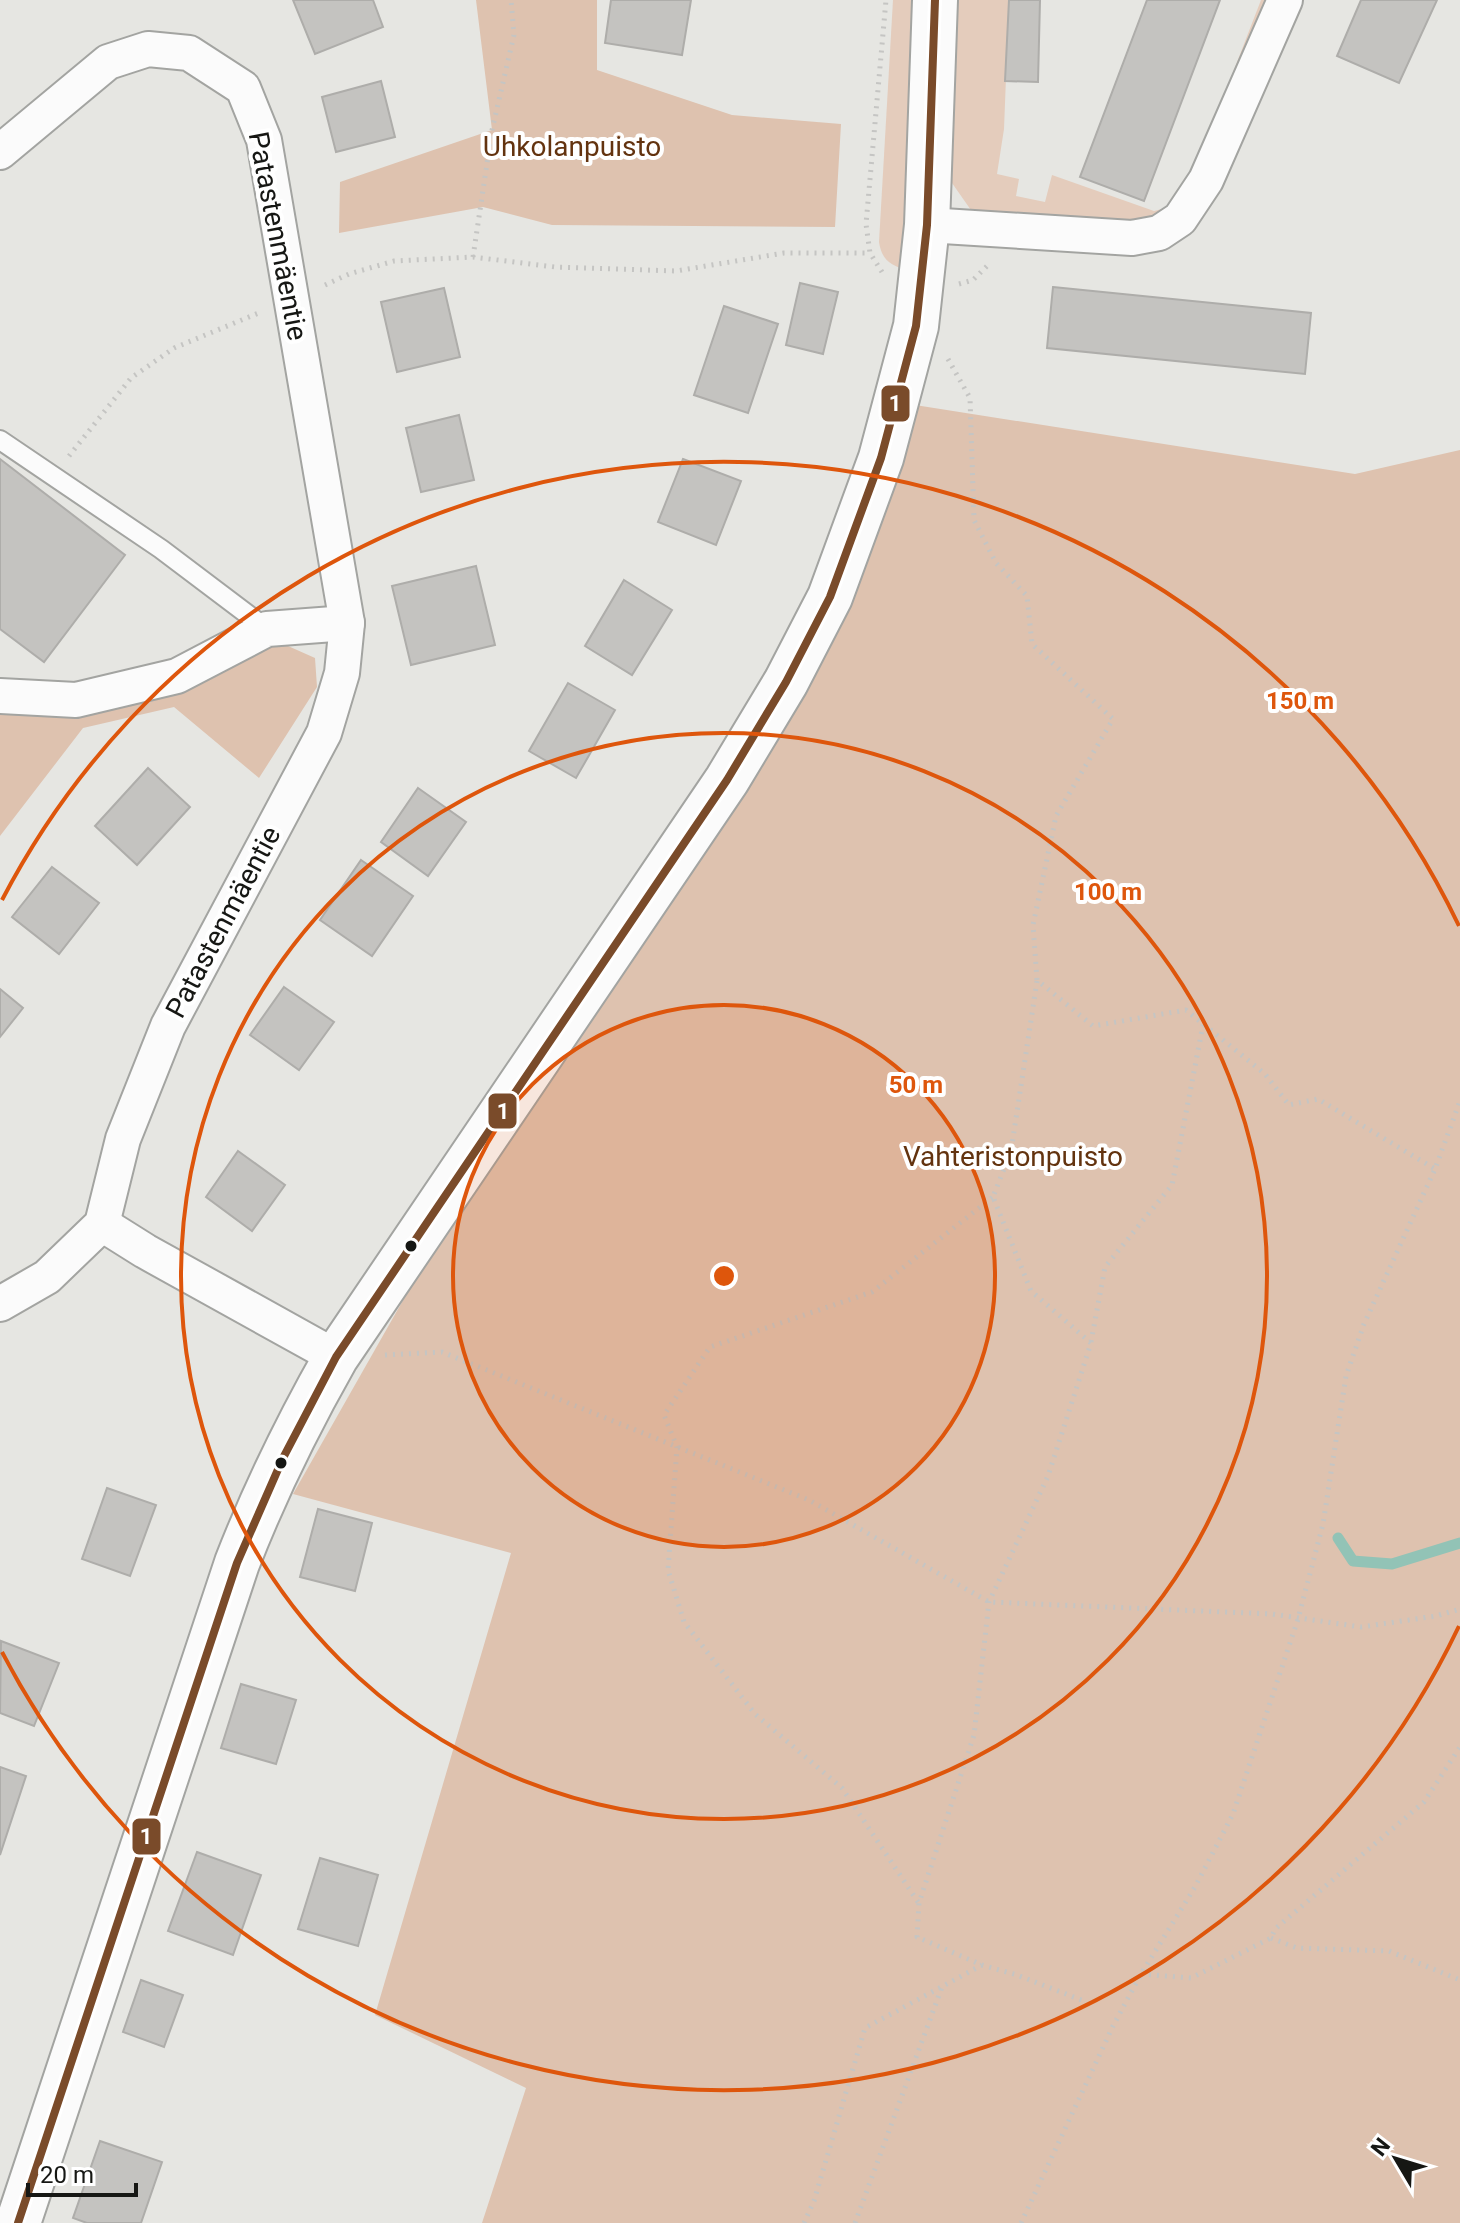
<svg xmlns="http://www.w3.org/2000/svg" width="1460" height="2223" viewBox="0 0 1460 2223" font-family="Roboto,sans-serif">
<style>
.green{fill:#e4ccbc}
.forest{fill:#dec2af}
.lines{fill:none;stroke-linecap:round;stroke-linejoin:round}
.stream{stroke:#92c3b6;stroke-width:11}
.building{fill:#c4c3c0;stroke:#aeadaa;stroke-width:2}
.lane-casing{stroke:#a3a4a1;stroke-width:22}
.street-casing{stroke:#a3a4a1;stroke-width:38}
.secondary-casing{stroke:#a3a4a1;stroke-width:48}
.path{stroke:#c5c5c3;stroke-width:5;stroke-dasharray:2 6;stroke-linecap:butt}
.lane{stroke:#fbfbfb;stroke-width:18}
.street{stroke:#fbfbfb;stroke-width:34}
.secondary{stroke:#fbfbfb;stroke-width:44}
.bus-1-casing{stroke:#fff;stroke-width:14}
.bus-1{stroke:#7a4b2a;stroke-width:8}
.ring{fill:none;stroke:#de560c;stroke-width:4}
.bus-dot{fill:#161714;stroke:#fff;stroke-width:3}
.labels{text-anchor:middle;dominant-baseline:central;stroke-width:8;stroke-linejoin:round;paint-order:stroke}
.park-label{font-size:28px;fill:#63330f;stroke:#fff}
.street-label{font-size:28px;fill:#161714;stroke:#fff}
.centre{fill:#de560c;stroke:#fff;stroke-width:4}
.ring-label{font-size:24px;text-anchor:middle;font-weight:bold;fill:#de560c;stroke:#fff;stroke-width:8;stroke-linejoin:round;paint-order:stroke}
.line-badge{stroke:#fff;stroke-width:3}
.badge-label{font-size:22px;text-anchor:middle;font-weight:bold;fill:#fff}
</style>
<rect width="100%" height="100%" fill="#e6e6e2"/>
<!-- green -->
<g class="green">
<path d="M893,0H918L908,271C891,265 882,261 879,242Z"/>
<polygon points="955,0 1009,0 1004,129 997,174 1019,179 1016,196 1045,202 1052,175 1154,211 1170,207 1193,176 1261,0 1273,0 1202,178 1156,229 973,213 952,183"/>
</g>
<!-- forest -->
<g class="forest">
<polygon points="476,0 597,0 597,70 732,115 841,124 835,227 552,225 483,207 339,233 340,182 492,130"/>
<polygon points="896,402 1355,474 1460,450 1460,2223 482,2223 526,2088 375,2015 511,1553 293,1494 548,1045 727,780"/>
<polygon points="279,642 315,658 317,687 259,778 174,707 83,728 0,836 0,696 14,697"/>
</g>
<g class="lines">
<!-- stream -->
<polyline class="stream" points="1338,1538 1353,1561 1392,1564 1460,1543"/>
</g>
<!-- building -->
<g class="building">
<polygon points="293,0 373,0 383,27 315,54"/>
<polygon points="611,0 691,0 682,55 605,43"/>
<polygon points="1009,0 1040,0 1038,82 1005,81"/>
<polygon points="1147,0 1220,0 1144,201 1080,177"/>
<polygon points="1361,0 1437,0 1399,83 1337,56"/>
<polygon points="381,81 395,137 336,152 322,97"/>
<polygon points="800,283 838,292 823,354 786,345"/>
<polygon points="1053,287 1311,313 1305,374 1047,348"/>
<polygon points="444,288 460,357 397,372 381,302"/>
<polygon points="724,306 778,324 748,413 694,395"/>
<polygon points="459,415 474,480 421,492 406,428"/>
<polygon points="0,459 125,555 44,662 0,629"/>
<polygon points="683,459 741,481 716,545 658,522"/>
<polygon points="476,566 495,645 411,665 392,586"/>
<polygon points="624,580 672,610 632,675 585,646"/>
<polygon points="568,683 615,710 576,778 529,751"/>
<polygon points="148,768 190,807 137,865 95,826"/>
<polygon points="418,788 466,822 428,876 381,842"/>
<polygon points="361,860 413,896 372,956 320,920"/>
<polygon points="52,867 99,903 59,954 12,917"/>
<polygon points="284,987 334,1022 299,1070 250,1035"/>
<polygon points="0,989 23,1008 0,1037"/>
<polygon points="238,1151 285,1185 252,1231 206,1197"/>
<polygon points="107,1488 156,1505 130,1576 82,1559"/>
<polygon points="318,1509 372,1523 355,1591 300,1577"/>
<polygon points="1,1641 59,1663 34,1726 0,1713"/>
<polygon points="241,1684 296,1700 276,1764 221,1748"/>
<polygon points="0,1767 26,1776 0,1855"/>
<polygon points="197,1852 261,1875 233,1955 168,1931"/>
<polygon points="320,1858 378,1875 358,1946 298,1929"/>
<polygon points="141,1980 183,1995 164,2047 123,2032"/>
<polygon points="100,2141 162,2162 141,2223 87,2223 73,2218"/>
</g>
<g class="lines">
<defs>
<polyline id="lane" points="0,440 161,549 267,629"/>
<g id="street">
<polyline points="0,152 108,62 148,49 189,53 243,88 264,140 347,623 342,673 324,733 168,1026 123,1139 102,1224 47,1277 0,1304"/>
<polyline points="927,225 1132,238 1159,233 1180,219 1206,180 1285,0"/>
<polyline points="0,696 76,700 177,676 267,629 347,623"/>
<polyline points="102,1224 145,1251 336,1357"/>
</g>
<path id="secondary" d="M18,2223L237,1563C265,1491 298,1424 336,1357L727,780L786,682L830,597L881,458L916,326L927,225L935,0"/>
</defs>
<!-- lane casing -->
<use href="#lane" class="lane-casing"/>
<!-- street casing -->
<use href="#street" class="street-casing"/>
<!-- secondary casing -->
<use href="#secondary" class="secondary-casing"/>
<!-- path -->
<g class="path">
<polyline points="473,257 492,130 514,35 511,0"/>
<polyline points="882,272 870,253 866,224 886,0"/>
<polyline points="959,284 973,280 989,264"/>
<polyline points="325,285 349,274 394,261 473,257 555,267 676,271 784,253 870,253"/>
<polyline points="948,359 970,398 974,520 996,563 1027,596 1032,644 1113,719 1056,816 1033,925 1037,980 1093,1026 1186,1010 1265,1074 1289,1105 1318,1099 1435,1169"/>
<polyline points="69,456 131,378 174,348 261,312"/>
<polyline points="1037,981 1011,1151 993,1197 1031,1291 1091,1343 1048,1476 989,1602 974,1735 919,1903 917,1937 982,1965 1017,1975 1084,2001"/>
<polyline points="1091,1342 1105,1267 1172,1185 1203,1025"/>
<polyline points="385,1355 442,1352 809,1500 989,1602 1272,1614 1361,1627 1436,1616 1460,1609"/>
<polyline points="918,1902 842,1788 755,1714 684,1622 668,1570 677,1447 664,1415 710,1347 872,1292 993,1197"/>
<polyline points="1271,1938 1297,1948 1389,1951 1460,1980"/>
<polyline points="1141,1974 1191,1978 1271,1938 1275,1929 1424,1802 1460,1747"/>
<polyline points="804,2223 814,2201 865,2028 982,1965"/>
<polyline points="855,2223 942,1987"/>
<polyline points="1021,2223 1113,2026 1141,1974 1195,1887 1233,1814 1298,1619 1323,1524 1346,1376 1364,1324 1435,1169 1460,1101"/>
</g>
<!-- lane -->
<use href="#lane" class="lane"/>
<!-- street -->
<use href="#street" class="street"/>
<!-- secondary -->
<use href="#secondary" class="secondary"/>
<defs>
<polyline id="bus-1" points="18,2223 237,1563 283,1458 336,1357 727,780 786,682 830,597 881,458 916,326 927,225 935,0"/>
</defs>
<!-- bus-1 casing -->
<use href="#bus-1" class="bus-1-casing"/>
<!-- bus-1 -->
<use href="#bus-1" class="bus-1"/>
</g>
<!-- distance rings -->
<circle cx="724" cy="1276" r="271" fill="#de560c" fill-opacity=".12"/>
<g class="ring">
<circle cx="724" cy="1276" r="271"/>
<circle cx="724" cy="1276" r="543"/>
<path d="M1459 1626A814 814 0 0 1 2 1652M2 900A814 814 0 0 1 1459 926"/>
</g>
<!-- markers -->
<g class="bus-dot">
<circle cx="411" cy="1246" r="7"/>
<circle cx="281" cy="1463" r="7"/>
</g>
<g class="labels">
<!-- park labels -->
<g class="park-label">
<text x="572" y="146">Uhkolanpuisto</text>
<text x="1013" y="1156">Vahteristonpuisto</text>
</g>
<!-- street labels -->
<g class="street-label">
<text transform="translate(278 236) rotate(79)">Patastenmäentie</text>
<text transform="translate(223 922) rotate(-62)">Patastenmäentie</text>
</g>
</g>
<circle cx="724" cy="1276" r="12" class="centre"/>
<g class="ring-label">
<text x="1300" y="709">150 m</text>
<text x="1108" y="900">100 m</text>
<text x="916" y="1093">50 m</text>
</g>
<g class="line-badge">
<rect x="880" y="384" width="31" height="39" rx="8" fill="#7a4b2a"/>
<rect x="487" y="1092" width="31" height="38" rx="8" fill="#7a4b2a"/>
<rect x="131" y="1817" width="31" height="39" rx="8" fill="#7a4b2a"/>
</g>
<g class="badge-label">
<text x="895" y="411">1</text>
<text x="503" y="1119">1</text>
<text x="146" y="1844">1</text>
</g>
<!-- north arrow -->
<g transform="translate(1396 2159) rotate(308)" stroke="#ffffff" stroke-width="6" paint-order="stroke">
<path d="M0-6L14 30L0 20L-14 30Z" fill="#161714"/>
<text y="-12" font-size="22" font-weight="bold" text-anchor="middle" fill="#161714">N</text>
</g>
<!-- scale -->
<path d="M28 2183v12h108v-12" fill="none" stroke="#161714" stroke-width="4"/>
<text x="40" y="2183" font-size="24" fill="#161714" stroke="#ffffff" stroke-width="6" paint-order="stroke">20 m</text>
</svg>
